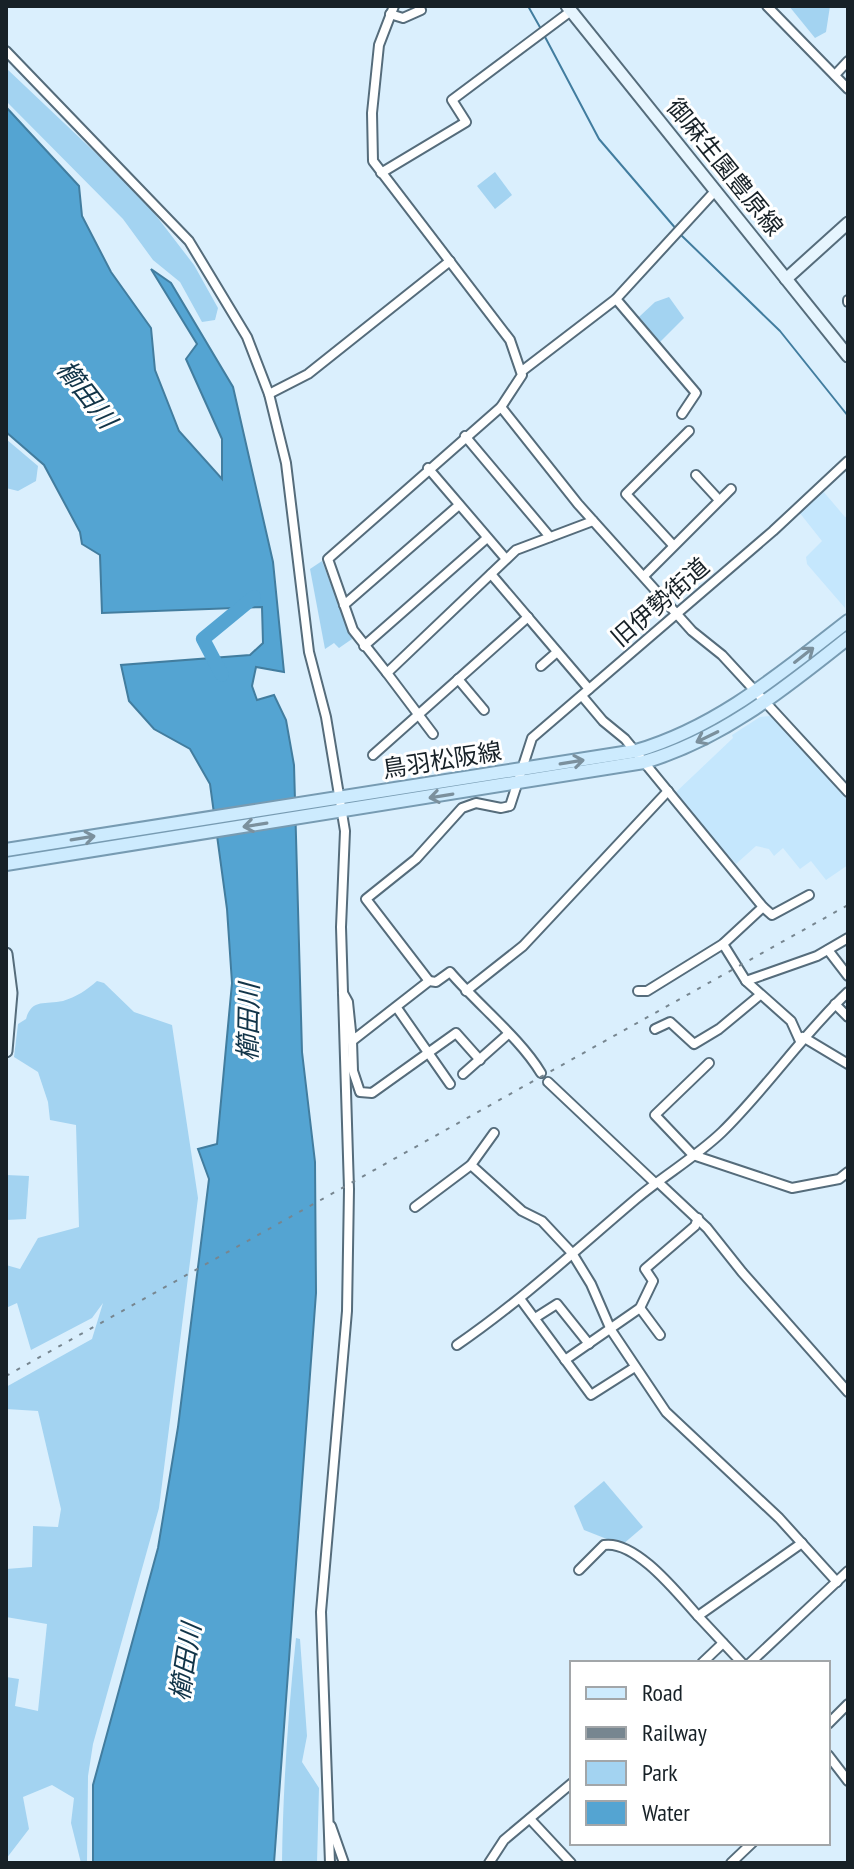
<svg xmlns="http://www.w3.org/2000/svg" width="854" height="1869" viewBox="0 0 854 1869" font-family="'PT Sans Narrow','Noto Sans JP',sans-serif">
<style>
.built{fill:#c5e7fd}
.green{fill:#a3d3f1}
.water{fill:#54a4d2;stroke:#427d9f;stroke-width:2}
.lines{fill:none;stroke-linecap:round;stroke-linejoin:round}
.stream{stroke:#427d9f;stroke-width:2}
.river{stroke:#54a4d2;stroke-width:14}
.minor-casing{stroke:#556c7b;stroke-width:12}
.secondary-casing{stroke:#556c7b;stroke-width:15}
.primary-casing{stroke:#779bb2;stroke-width:16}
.minor{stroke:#fff;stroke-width:8}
.secondary{stroke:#e6f5fe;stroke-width:11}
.primary{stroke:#cdebfe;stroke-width:12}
.rail{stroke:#778690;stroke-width:2;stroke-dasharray:4 8;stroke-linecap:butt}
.oneway{stroke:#7b909d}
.labels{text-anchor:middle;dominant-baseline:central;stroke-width:6;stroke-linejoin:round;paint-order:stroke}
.street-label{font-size:24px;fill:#172127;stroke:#fff}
.water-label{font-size:26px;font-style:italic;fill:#113448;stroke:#fff}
</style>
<rect width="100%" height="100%" fill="#daeffd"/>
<!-- built -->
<g class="built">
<polygon points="822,490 845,517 848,516 845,608 807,564 806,557 822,541 799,512"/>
<polygon points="770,716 848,800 848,865 826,880 811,861 800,869 783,848 774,856 769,849 756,846 736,864 674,794 733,738 732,735 760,717"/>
</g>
<!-- green -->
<g class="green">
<polygon points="789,6 830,6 826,32 815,38"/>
<polygon points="6,68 141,196 194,265 218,308 215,320 202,322 180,282 153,260 123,219 6,101"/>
<polygon points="495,172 512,195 495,209 477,186"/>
<polygon points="669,297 684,318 660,342 639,317 655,302"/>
<polygon points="6,439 38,466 36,481 18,491 6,488"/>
<polygon points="322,561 352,639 339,648 334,643 325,649 310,569"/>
<path d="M97,981L104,983L134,1012L172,1025L198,1198L159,1508L93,1744L88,1776L87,1863H81L71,1823L74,1798L52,1785L23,1797L29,1829L6,1859V1677L19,1679L15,1706L38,1711L47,1624L6,1617V1569L32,1567L33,1526L58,1527L61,1509L38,1411L6,1409V1387L92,1339L103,1303L92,1318L31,1350L17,1303L6,1308V1265L20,1269L38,1238L79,1227L76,1125L50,1120L48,1102L38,1072L14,1057L18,1024L26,1019C32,998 45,1005 63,1001C76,997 87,990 97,981Z"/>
<polygon points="6,1175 29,1176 26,1219 6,1220"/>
<polygon points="604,1481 643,1527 622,1545 584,1530 574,1506"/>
<path d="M296,1638L300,1639L307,1736L302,1762L319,1788L317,1863H282C283,1788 288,1713 296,1638Z"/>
</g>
<!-- water -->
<polygon class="water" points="6,107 79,186 82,216 111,272 151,328 155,370 179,431 222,479 222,439 186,359 197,344 151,269 171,283 233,387 273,562 284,672 256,667 252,686 257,700 274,695 286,720 294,765 302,1052 315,1162 316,1293 274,1863 93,1863 93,1785 158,1548 178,1427 209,1179 198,1149 217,1144 232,983 227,909 210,784 190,749 154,729 129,701 121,665 250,655 263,643 262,607 102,613 100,555 82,544 80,532 44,465 6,432"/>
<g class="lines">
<!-- stream -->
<g class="stream">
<polyline points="528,6 541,29"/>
<polyline points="544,35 599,139 677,230"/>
<polyline points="681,235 780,331 848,416"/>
</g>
<!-- river -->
<polyline class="river" points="222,675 203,639 254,597"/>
<defs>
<g id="minor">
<polyline points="394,6 379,45 372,113 373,161 510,340 522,375 501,407 328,559 353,630 387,673 516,550 593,521"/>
<polyline points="767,6 848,89"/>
<polyline points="390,14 403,18 421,10"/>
<polyline points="6,51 189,241 247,337 269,394 286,463 309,652 326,717 345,831 341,927 349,1189 347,1311 321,1612 330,1863"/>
<polyline points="835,75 848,61"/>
<polyline points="381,173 466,122 452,100 571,11"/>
<polyline points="616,299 696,393 682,414"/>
<polyline points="848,300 848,302"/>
<polyline points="522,371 616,299 716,190"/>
<polyline points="269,394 308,374 450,261"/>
<polyline points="501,407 578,504 692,631 722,655 848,792"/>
<polyline points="465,436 550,537"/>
<polyline points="428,468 506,559"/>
<polyline points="696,475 719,500"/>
<polyline points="672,544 626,494 689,431"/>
<polyline points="491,574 589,689"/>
<polyline points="645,575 731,489"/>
<polyline points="344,605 459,505"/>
<polyline points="364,646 487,538"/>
<polyline points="541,666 557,652"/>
<polyline points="387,673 433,734"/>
<polyline points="458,679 484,710"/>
<polyline points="582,696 603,721 625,739 763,907 772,915 809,895"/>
<polyline points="373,755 528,617"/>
<polyline points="723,944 746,981 791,1021 800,1041"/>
<polyline points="828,950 848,976"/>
<polyline points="429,981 366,899 416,859 462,808 476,803 501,808 510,806 532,738 773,531 848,461"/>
<polyline points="746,981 817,956 848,938"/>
<polyline points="466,991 523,946 668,791"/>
<polyline points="638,991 647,991 723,944 763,907"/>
<path d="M343,993L348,1002L352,1041L429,981L436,982L450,972C478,1005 520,1038 541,1073"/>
<polyline points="835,1004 848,1017"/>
<polyline points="397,1008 450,1084"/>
<polyline points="655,1029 670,1022 694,1044 719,1029 760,995"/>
<polyline points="803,1037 848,1064"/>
<polyline points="352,1041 353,1071 360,1092 372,1093 456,1033 480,1060"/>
<polyline points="709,1063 655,1115 693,1155 792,1188 839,1179 848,1172"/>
<polyline points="463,1074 507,1035"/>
<polyline points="548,1082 655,1183"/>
<polyline points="471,1165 522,1211 542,1221 572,1253 591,1284 611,1330 666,1412 779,1518 837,1582"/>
<polyline points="659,1183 707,1228 742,1272 848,1392"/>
<polyline points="415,1207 471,1165 494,1133"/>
<polyline points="521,1300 591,1395 635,1367"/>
<polyline points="640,1308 660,1335"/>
<polyline points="535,1318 557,1304 589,1344"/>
<path d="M457,1345C521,1301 577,1249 636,1199C663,1176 696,1157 722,1132C767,1088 802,1035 848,992"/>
<polyline points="565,1360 640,1308 653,1281 645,1269 695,1226 698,1218"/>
<path d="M579,1570L604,1545C636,1540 678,1594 698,1616"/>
<polyline points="702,1663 723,1643"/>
<polyline points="742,1663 698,1616 802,1543"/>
<polyline points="750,1663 848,1571"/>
<polyline points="828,1724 848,1704"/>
<polyline points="828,1755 848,1781"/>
<polyline points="530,1819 571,1863"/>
<polyline points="331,1826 344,1863"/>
<polyline points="489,1863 504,1840 572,1783"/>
<polyline points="731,1863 752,1843"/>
</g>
<g id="secondary">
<polyline points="567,6 848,356"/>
<polyline points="786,279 848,223"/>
<polyline points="6,954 11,993 6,1051"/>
</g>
<g id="primary">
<path d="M6,850L636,751C718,727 781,673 848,621"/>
<path d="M6,864L644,762C723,739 785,688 848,638"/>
</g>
</defs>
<!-- minor casing -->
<use href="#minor" class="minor-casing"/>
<!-- secondary casing -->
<use href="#secondary" class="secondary-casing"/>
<!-- primary casing -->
<use href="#primary" class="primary-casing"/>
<!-- minor -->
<use href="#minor" class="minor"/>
<!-- secondary -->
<use href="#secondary" class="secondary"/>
<!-- primary -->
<use href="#primary" class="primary"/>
<!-- rail -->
<polyline class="rail" points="6,1376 848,905"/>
</g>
<!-- one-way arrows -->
<defs><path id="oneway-shaft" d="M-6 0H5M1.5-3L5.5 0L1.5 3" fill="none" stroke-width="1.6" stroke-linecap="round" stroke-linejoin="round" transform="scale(2)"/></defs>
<g class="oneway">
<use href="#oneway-shaft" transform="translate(804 655) rotate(-38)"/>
<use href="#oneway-shaft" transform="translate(707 737) rotate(154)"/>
<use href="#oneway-shaft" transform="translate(572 762) rotate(-9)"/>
<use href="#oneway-shaft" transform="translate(441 796) rotate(171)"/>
<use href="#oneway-shaft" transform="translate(255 825) rotate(171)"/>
<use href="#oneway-shaft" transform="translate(83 838) rotate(-9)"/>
</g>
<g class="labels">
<!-- street labels -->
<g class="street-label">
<text transform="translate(725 167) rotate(51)">御麻生園豊原線</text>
<text transform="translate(660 602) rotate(-41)">旧伊勢街道</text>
<text transform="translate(442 760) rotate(-9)">鳥羽松阪線</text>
</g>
<!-- water labels -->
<g class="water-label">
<text transform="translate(87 394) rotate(52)">櫛田川</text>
<text transform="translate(248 1022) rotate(-89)">櫛田川</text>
<text transform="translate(185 1662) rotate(-81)">櫛田川</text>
</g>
</g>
<!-- border -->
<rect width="854" height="1869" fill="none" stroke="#172127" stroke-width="16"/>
<!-- legend -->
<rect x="570" y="1661" width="260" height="184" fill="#ffffff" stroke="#a2a6a9" stroke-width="2"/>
<rect x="586" y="1687" width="40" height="12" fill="#cdebfe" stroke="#a2a6a9" stroke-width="2"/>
<text x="642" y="1701" font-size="24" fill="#172127">Road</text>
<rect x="586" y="1727" width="40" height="12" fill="#778690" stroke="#a2a6a9" stroke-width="2"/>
<text x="642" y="1741" font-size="24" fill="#172127">Railway</text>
<rect x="586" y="1761" width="40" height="24" fill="#a3d3f1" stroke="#a2a6a9" stroke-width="2"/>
<text x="642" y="1781" font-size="24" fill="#172127">Park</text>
<rect x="586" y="1801" width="40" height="24" fill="#54a4d2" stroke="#a2a6a9" stroke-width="2"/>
<text x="642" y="1821" font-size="24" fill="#172127">Water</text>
</svg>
